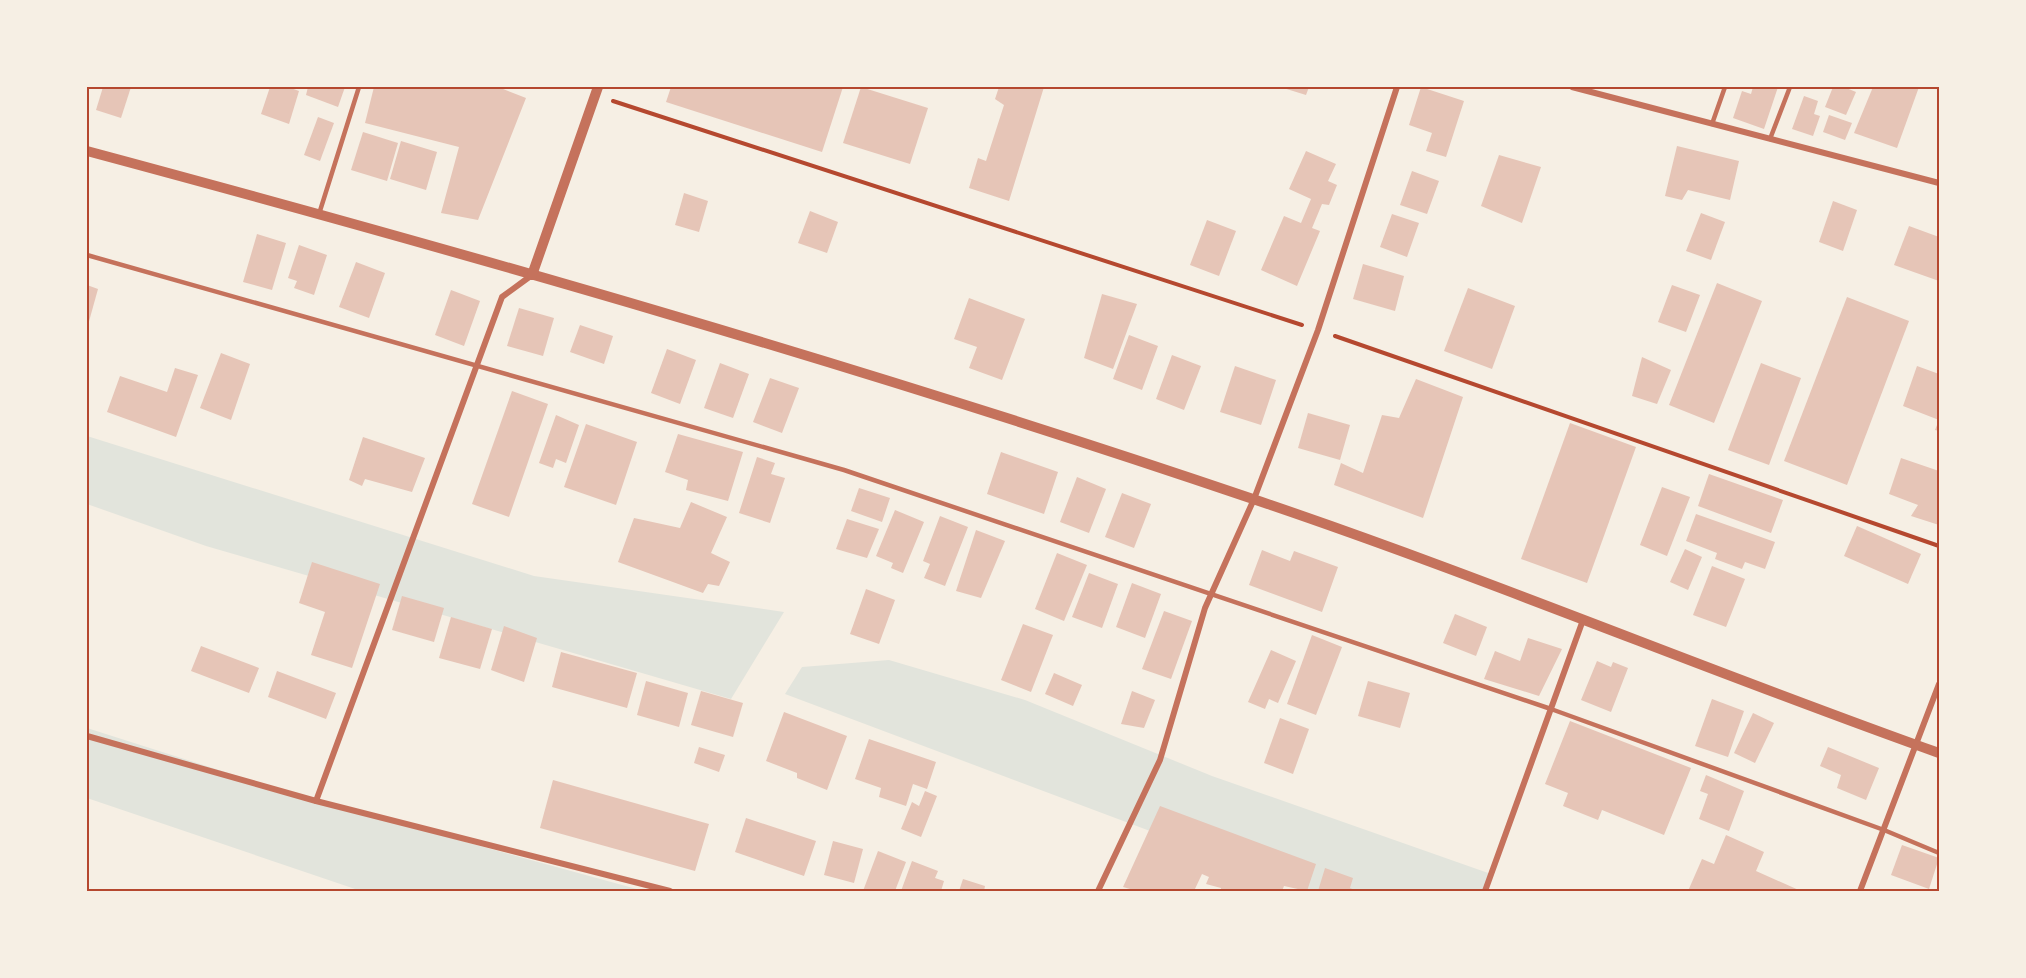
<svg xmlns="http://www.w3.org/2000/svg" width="2026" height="978" viewBox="0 0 2026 978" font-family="'Crimson Pro',serif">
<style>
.green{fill:#e2e4dc}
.building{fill:#e6c5b7}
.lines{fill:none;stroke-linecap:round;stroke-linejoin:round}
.path{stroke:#b5482f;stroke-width:4}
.service{stroke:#c5725c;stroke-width:4.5}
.minor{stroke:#c5725c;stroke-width:6}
.tertiary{stroke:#c5725c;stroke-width:10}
.neatline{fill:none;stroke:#b5482f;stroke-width:2}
</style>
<rect width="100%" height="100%" fill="#f6efe4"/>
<!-- green -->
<g class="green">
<polygon points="87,436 534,576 784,612 731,699 206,546 87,504"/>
<polygon points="889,660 1025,700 1212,776 1491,874 1485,891 1310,891 785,694 802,667"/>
<polygon points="87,728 316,801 644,891 361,891 87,798"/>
</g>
<!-- building -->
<g class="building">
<polygon points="103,87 131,87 121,118 96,110"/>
<polygon points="270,87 288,87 299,91 289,124 261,114"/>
<polygon points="308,87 345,87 338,107 306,95"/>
<polygon points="374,87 498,87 526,98 478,220 441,213 459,147 365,123"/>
<polygon points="671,87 843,87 822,152 666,102"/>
<polygon points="861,87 928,108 910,164 843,143"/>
<polygon points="999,87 1044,87 1009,201 969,188 978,158 986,161 1004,105 995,99"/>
<polygon points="1280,87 1309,87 1306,95"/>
<polygon points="1421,87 1464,101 1446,157 1426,151 1432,133 1409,125"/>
<polygon points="1753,87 1778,87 1764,129 1733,118 1742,91 1751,94"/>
<polygon points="1833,87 1844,87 1856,92 1846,115 1825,107"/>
<polygon points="1873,87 1919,87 1897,148 1854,133"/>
<polygon points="1804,96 1818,101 1814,114 1820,116 1813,136 1792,129"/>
<polygon points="1829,115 1852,123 1845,140 1823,132"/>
<polygon points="318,117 334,123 320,161 304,155"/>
<polygon points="363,132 398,143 387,181 351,170"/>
<polygon points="401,141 437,152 426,190 390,179"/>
<polygon points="1677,146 1739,161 1730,200 1688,190 1682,200 1665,196"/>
<polygon points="1306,151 1336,164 1328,181 1337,185 1329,205 1322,204 1312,228 1320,231 1297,286 1261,270 1284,216 1301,223 1311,199 1289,189"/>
<polygon points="1499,155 1541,167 1522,223 1481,206"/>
<polygon points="1412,171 1439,181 1427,214 1400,205"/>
<polygon points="684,193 708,201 699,232 675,225"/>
<polygon points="1833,201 1857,210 1843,251 1819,242"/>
<polygon points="810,211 838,222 827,253 798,243"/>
<polygon points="1701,213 1725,222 1711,260 1686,251"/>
<polygon points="1392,214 1419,223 1407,257 1380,247"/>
<polygon points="1207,220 1236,231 1219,276 1190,265"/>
<polygon points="1909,226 1939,237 1939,281 1894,265"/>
<polygon points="257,234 286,243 272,290 243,282"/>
<polygon points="299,245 327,255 314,295 294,288 297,281 288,278"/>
<polygon points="356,262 385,273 369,318 339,307"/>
<polygon points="1363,264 1404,276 1395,311 1353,299"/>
<polygon points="1717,283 1762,301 1714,423 1669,405"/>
<polygon points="87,285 98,289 88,325 87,325"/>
<polygon points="1672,285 1700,295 1686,332 1658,322"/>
<polygon points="1468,288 1515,306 1492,369 1444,351"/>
<polygon points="451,290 480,301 464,346 435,335"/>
<polygon points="1102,294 1137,304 1113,369 1084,358"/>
<polygon points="1847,297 1909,321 1847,485 1784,461"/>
<polygon points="969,298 1025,319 1002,380 969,368 977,347 954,339"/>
<polygon points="519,308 554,318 543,356 507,346"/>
<polygon points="580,325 613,336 604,364 570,352"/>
<polygon points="1129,335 1158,346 1142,390 1113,379"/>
<polygon points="667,349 696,360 680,404 651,393"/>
<polygon points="221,353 250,364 231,420 200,408"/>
<polygon points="1172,355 1201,366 1184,410 1156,399"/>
<polygon points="1642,357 1671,370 1657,404 1632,396"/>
<polygon points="720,363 749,374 733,418 704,408"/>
<polygon points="1761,363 1801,378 1769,465 1728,450"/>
<polygon points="1235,366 1276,380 1261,425 1220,412"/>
<polygon points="1917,366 1939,374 1939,431 1935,430 1939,420 1903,406"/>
<polygon points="175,368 198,375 176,437 107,412 120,376 167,392"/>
<polygon points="770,378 799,388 782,433 753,422"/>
<polygon points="1416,379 1463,397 1423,518 1334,485 1341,463 1363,473 1382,415 1399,418"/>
<polygon points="512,391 548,404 509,517 472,504"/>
<polygon points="1308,413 1350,425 1340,460 1298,448"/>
<polygon points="556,415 579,425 566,463 556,459 553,468 539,463"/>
<polygon points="1570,423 1636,447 1587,583 1521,559"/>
<polygon points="586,424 637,442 616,505 564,487"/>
<polygon points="678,434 743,452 728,501 686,490 688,480 665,472"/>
<polygon points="363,437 425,458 412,492 365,479 362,486 349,480"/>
<polygon points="1001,452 1058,472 1044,514 987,494"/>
<polygon points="757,457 775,463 771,474 785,478 770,523 739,513"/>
<polygon points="1901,458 1939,471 1939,525 1911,516 1918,505 1889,494"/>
<polygon points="1709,474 1783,500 1771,533 1698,506"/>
<polygon points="1077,477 1106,489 1089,533 1060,522"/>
<polygon points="1662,487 1690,497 1667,556 1640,545"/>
<polygon points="859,488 890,498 882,522 851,511"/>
<polygon points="1122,493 1151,504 1134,548 1105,537"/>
<polygon points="691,502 727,517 711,553 730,562 719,586 708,584 703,593 618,562 634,518 680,528"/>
<polygon points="895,510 924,522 903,573 891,568 893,563 876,556"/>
<polygon points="1696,514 1775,542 1765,569 1745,562 1742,569 1715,559 1717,553 1686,541"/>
<polygon points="940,516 968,527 945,586 924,578 930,564 923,561"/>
<polygon points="847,519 879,529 867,558 836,549"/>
<polygon points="1857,526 1921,554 1908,584 1844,556"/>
<polygon points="976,530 1005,541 981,598 956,591"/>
<polygon points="1685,549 1702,557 1688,590 1670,582"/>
<polygon points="1262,550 1290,561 1294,551 1338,567 1322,612 1249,585"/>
<polygon points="1057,553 1087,565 1064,621 1035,609"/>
<polygon points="312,562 380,584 352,668 311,655 325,612 299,603"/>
<polygon points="1712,566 1745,579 1726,627 1693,615"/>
<polygon points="1089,573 1118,584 1102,628 1072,617"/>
<polygon points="1132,583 1161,594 1145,638 1116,627"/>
<polygon points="866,589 895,600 879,644 850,634"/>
<polygon points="402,596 444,608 434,642 392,630"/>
<polygon points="1164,611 1192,621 1171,679 1142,669"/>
<polygon points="1455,614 1487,627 1476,656 1443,643"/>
<polygon points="451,617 492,629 480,669 439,658"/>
<polygon points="1023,624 1053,635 1031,692 1001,680"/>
<polygon points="504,626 537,638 524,682 491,670"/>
<polygon points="1312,635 1342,647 1316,715 1287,704"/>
<polygon points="1528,638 1562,649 1539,696 1484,679 1495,651 1520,661"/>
<polygon points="201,646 259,668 249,693 191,671"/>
<polygon points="1271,650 1296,661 1278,703 1269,699 1265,709 1248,702"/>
<polygon points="561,652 637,673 627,708 552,687"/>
<polygon points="1597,661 1611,667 1613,662 1628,668 1611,712 1581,700"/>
<polygon points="277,671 336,693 326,719 268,697"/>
<polygon points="1054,673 1082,685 1073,706 1045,694"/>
<polygon points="646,681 688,693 679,727 637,715"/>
<polygon points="1368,681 1410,693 1400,728 1358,716"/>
<polygon points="701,691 743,703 733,737 691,725"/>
<polygon points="1132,691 1155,700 1144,728 1121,724"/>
<polygon points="1712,699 1744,711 1728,757 1695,746"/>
<polygon points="784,712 847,736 827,790 797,778 797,773 766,761"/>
<polygon points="1753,713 1774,723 1755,763 1734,753"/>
<polygon points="1280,718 1309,729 1293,774 1264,763"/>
<polygon points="1570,721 1691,768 1664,835 1602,810 1598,820 1563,806 1568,793 1545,784"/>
<polygon points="869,739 936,762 927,789 913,784 906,806 879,797 881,788 855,779"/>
<polygon points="699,747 725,755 719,772 694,763"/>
<polygon points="1828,747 1879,768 1866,800 1837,788 1841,775 1820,766"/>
<polygon points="1706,775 1744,791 1729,831 1699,819 1708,794 1700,791"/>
<polygon points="553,780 709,824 695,871 540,828"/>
<polygon points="925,791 937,796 921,837 901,829 912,802 919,806"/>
<polygon points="1160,806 1316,864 1307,891 1284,886 1282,891 1221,891 1221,888 1206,884 1209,877 1202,874 1194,891 1137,891 1123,887"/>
<polygon points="746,818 816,841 804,876 735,852"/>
<polygon points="1726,835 1764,852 1756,871 1801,891 1688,891 1702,859 1714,864"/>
<polygon points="833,841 863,849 854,883 824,875"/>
<polygon points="1902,845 1939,858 1929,889 1891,875"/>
<polygon points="878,851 906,862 895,891 863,891"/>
<polygon points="912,861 938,871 935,878 944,881 941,891 901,891"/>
<polygon points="1325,868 1353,878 1350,888 1357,891 1318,891"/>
<polygon points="963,879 985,886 984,891 959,891"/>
</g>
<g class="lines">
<!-- path -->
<g class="path">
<polyline points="613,101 1302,325"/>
<polyline points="1335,336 1939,546"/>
</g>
<!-- service -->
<g class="service">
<polyline points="1712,124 1725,87"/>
<polyline points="1770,139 1790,87"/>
<polyline points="319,214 359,87"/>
<polyline points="87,255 844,470 1551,709 1884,830 1939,853"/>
</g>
<!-- minor -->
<g class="minor">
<polyline points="1572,87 1939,183"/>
<polyline points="87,736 316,801 670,891"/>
<polyline points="316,801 502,297 532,275"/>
<polyline points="1098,891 1160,760 1205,608 1254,499 1318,330 1397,87"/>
<polyline points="1485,891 1583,620"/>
<polyline points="1860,891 1939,684"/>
</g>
<!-- tertiary -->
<g class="tertiary">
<path d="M87,151C478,256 867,368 1250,498C1482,576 1708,671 1939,753"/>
<polyline points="532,275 598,87"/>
</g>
</g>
<!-- border -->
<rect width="2026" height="978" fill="none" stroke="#f6efe4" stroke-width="177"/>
<rect x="88" y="88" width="1850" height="802" class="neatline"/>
</svg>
